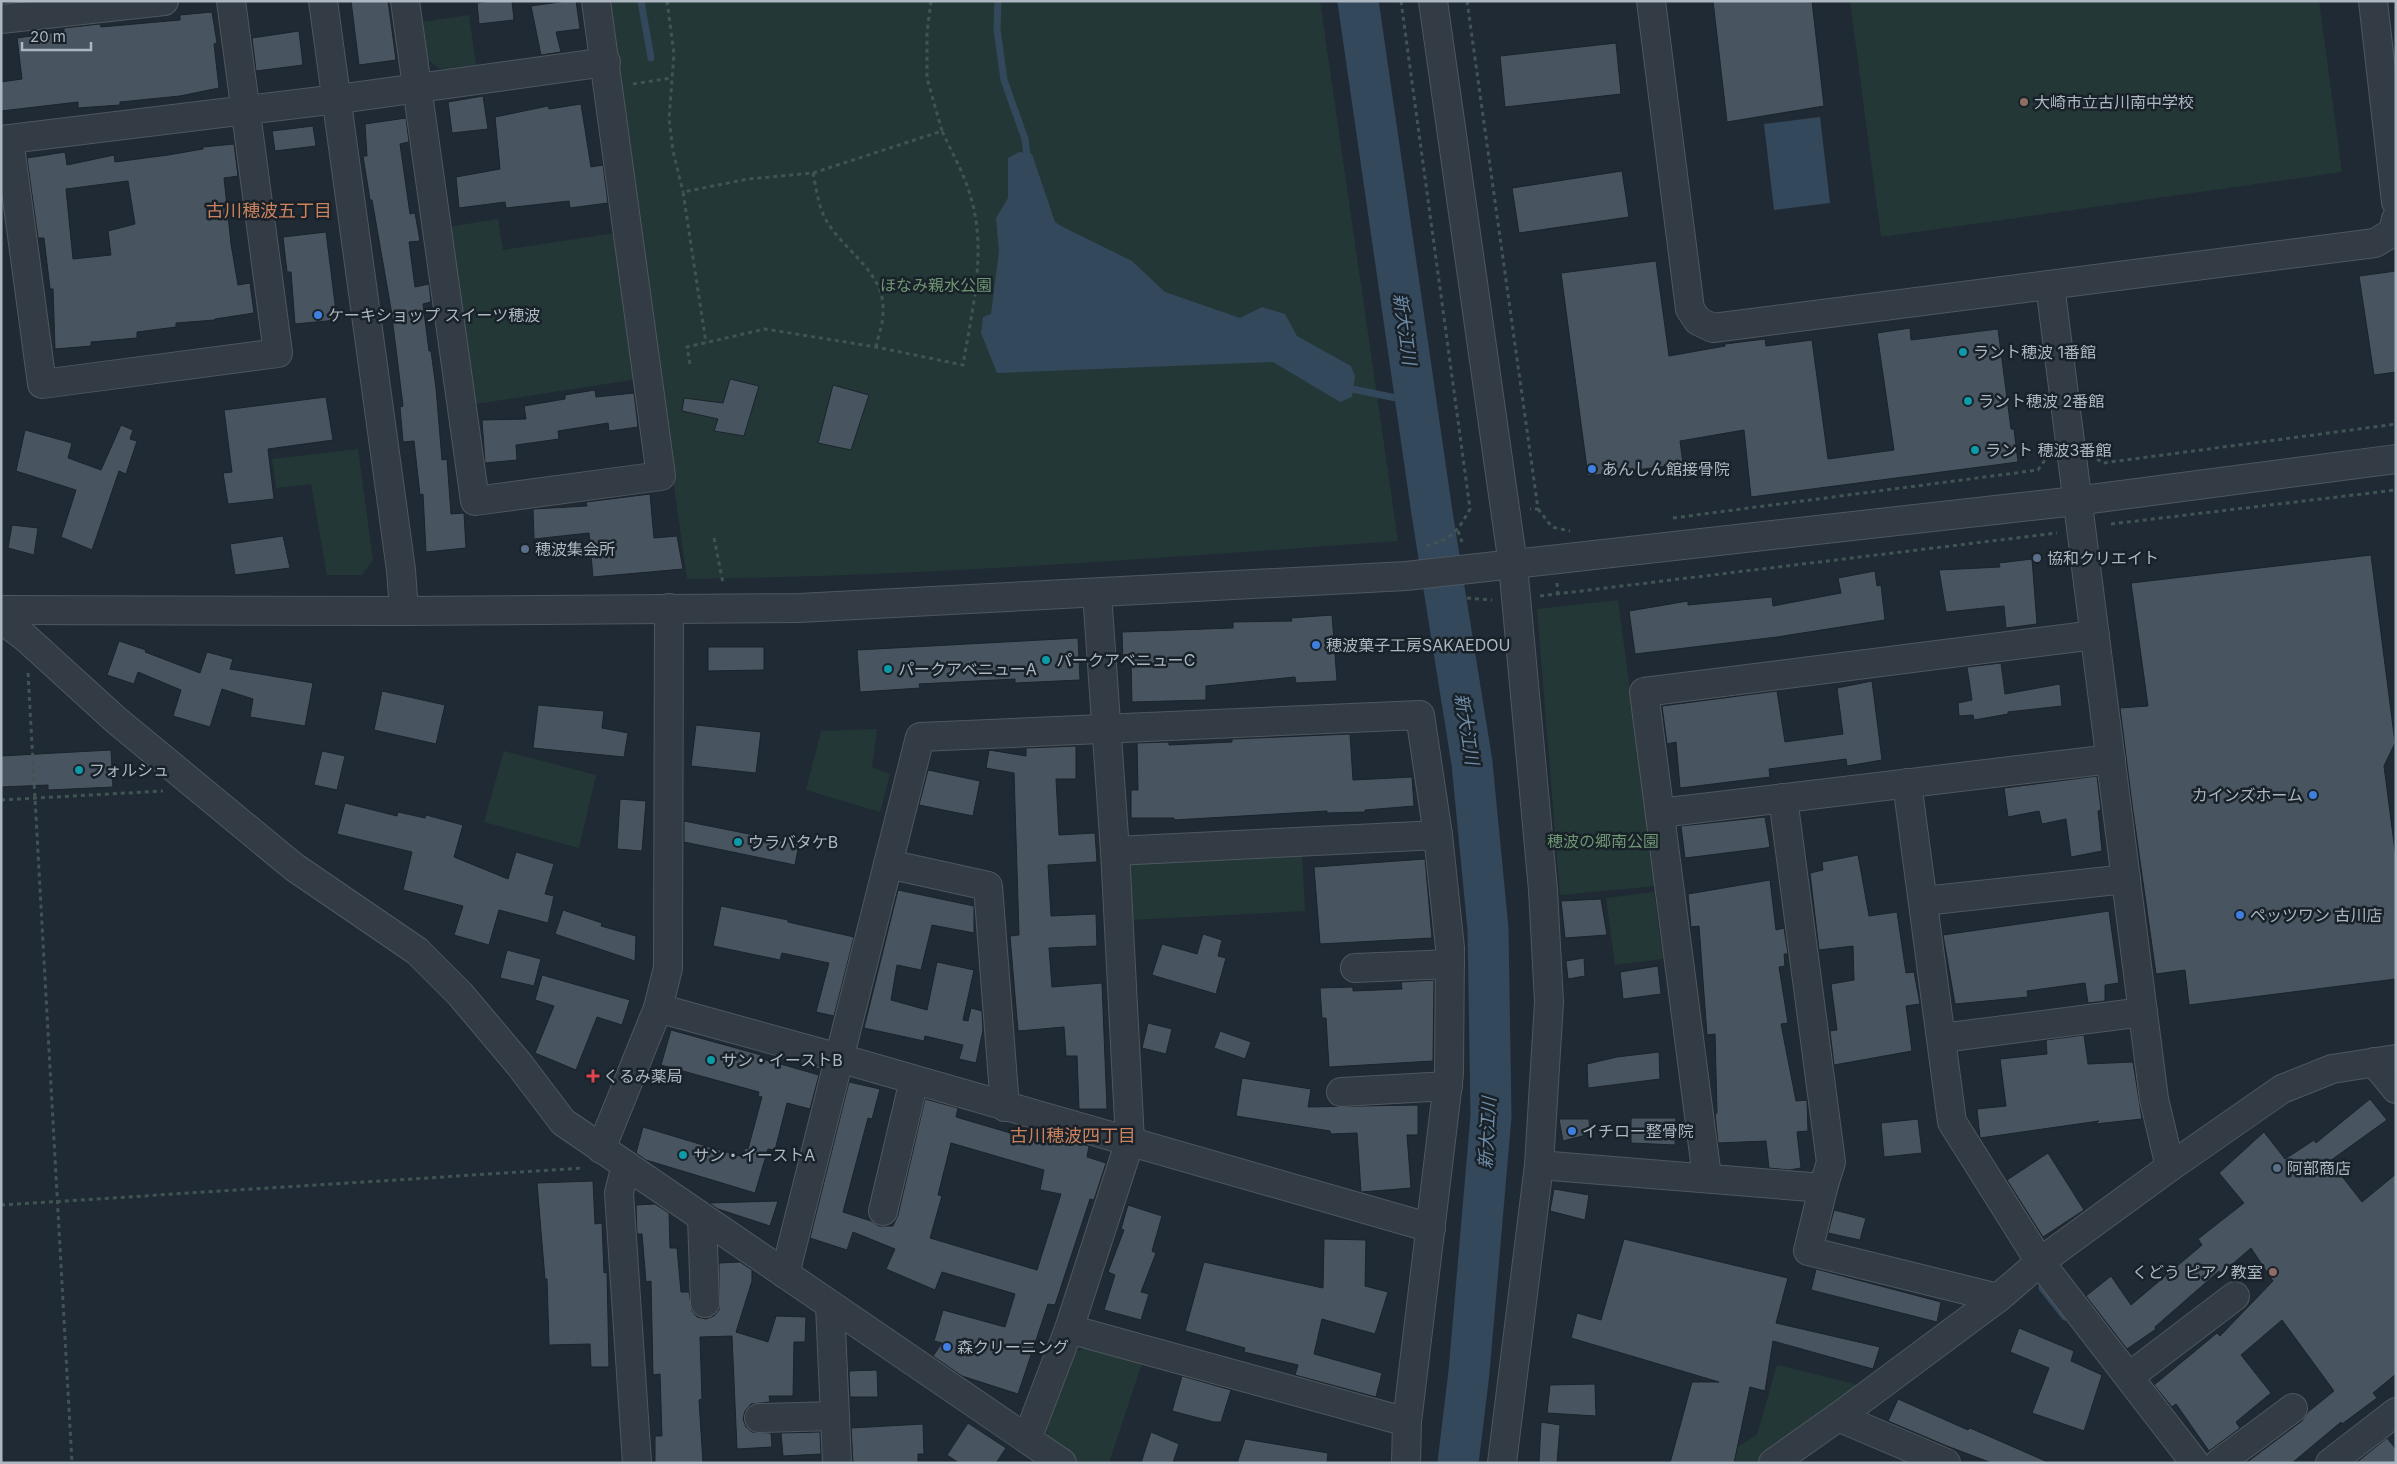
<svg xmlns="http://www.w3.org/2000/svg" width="2397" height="1464" viewBox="0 0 2397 1464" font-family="Inter,'Noto Sans JP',sans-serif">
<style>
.green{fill:#233736}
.water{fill:#34485b}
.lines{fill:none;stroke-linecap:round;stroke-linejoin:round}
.stream{stroke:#34485b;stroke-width:7}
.river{stroke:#34485b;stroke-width:41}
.building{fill:#485560;stroke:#1b232b;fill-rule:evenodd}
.minor-casing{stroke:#4e5760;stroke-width:30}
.path{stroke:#415454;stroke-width:3;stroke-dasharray:4 4;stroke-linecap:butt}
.minor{stroke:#333c45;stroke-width:28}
.education-dot{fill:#8d6e63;stroke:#192129;stroke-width:2}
.shop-dot{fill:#3f7fe0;stroke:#192129;stroke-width:2}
.culture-dot{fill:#0f9aa8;stroke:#192129;stroke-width:2}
.service-dot{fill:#5c6f8a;stroke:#192129;stroke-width:2}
.health-dot{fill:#e0444e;stroke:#192129;stroke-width:2}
.labels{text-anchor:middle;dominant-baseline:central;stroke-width:5;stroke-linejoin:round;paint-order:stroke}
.poi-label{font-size:16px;fill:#adb7c2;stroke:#192129;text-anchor:start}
.park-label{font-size:16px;fill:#6e9673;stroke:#192129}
.neighbourhood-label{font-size:18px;fill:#cc825e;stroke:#192129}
.water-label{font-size:18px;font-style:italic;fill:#6f8ba5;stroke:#192129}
</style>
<rect width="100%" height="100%" fill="#202a34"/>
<!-- green -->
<g class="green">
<path d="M606,1H1320L1398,541C1162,558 924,576 687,579Z"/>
<polygon points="1850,1 2319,1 2342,172 1881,237"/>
<polygon points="469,15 476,65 440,69 425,57 421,22"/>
<polygon points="498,219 503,250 615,233 638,379 475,404 447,227"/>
<polygon points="358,449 373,560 362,575 327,575 311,484 276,488 272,459"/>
<polygon points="1618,600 1656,886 1560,895 1537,609"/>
<polygon points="877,729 872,767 890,774 880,812 806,790 821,731"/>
<polygon points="504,751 596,775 579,848 484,822"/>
<polygon points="1302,852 1305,911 1130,920 1128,861"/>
<polygon points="1654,892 1663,959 1615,965 1606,898"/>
<polygon points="1087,1348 1142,1363 1109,1463 1080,1463 1049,1443 1046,1424 1069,1357 1076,1351"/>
<polygon points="1777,1365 1863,1386 1756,1463 1720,1463 1722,1456 1757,1435"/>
</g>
<!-- water -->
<g class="water">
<polygon points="1820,117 1830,203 1774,210 1764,124"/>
<polygon points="1019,152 1032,154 1055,222 1061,226 1132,261 1165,292 1240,318 1262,307 1285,314 1297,336 1351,366 1355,376 1352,397 1340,402 1273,362 997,373 981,333 983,317 991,314 999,251 996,218 1008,198 1008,158"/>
</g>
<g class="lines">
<!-- stream -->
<g class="stream">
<polyline points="641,1 651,58"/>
<polyline points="998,1 997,29 1004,80 1025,139 1028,162"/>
<polyline points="1345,385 1352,389 1416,402"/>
<polyline points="2042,1288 2065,1317"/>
</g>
<!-- river -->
<polyline class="river" points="1358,1 1432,513 1472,763 1488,929 1491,1116 1469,1372 1458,1463"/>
</g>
<!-- building -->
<g class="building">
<polygon points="351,1 388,1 396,60 359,65"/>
<polygon points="490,1 512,1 514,20 479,24 477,3"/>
<polygon points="567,1 576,1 580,29 556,32 561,52 541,55 531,6"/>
<polygon points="1713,1 1812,1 1824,106 1727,122"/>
<polygon points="212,12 217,43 214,44 219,88 180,96 120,102 120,105 78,108 78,102 1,111 1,82 22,79 17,38 64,31 64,28 100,24 101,27 180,20 180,15"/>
<polygon points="299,31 303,65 256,71 252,38"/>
<polygon points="1616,43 1621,94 1505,107 1500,56"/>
<polygon points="483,96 488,129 452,133 448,102"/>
<polygon points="581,104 591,167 603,165 608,203 570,208 569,201 506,208 505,202 459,208 456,177 500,169 495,117 548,106 549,109"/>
<polygon points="406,118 409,142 400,144 410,214 415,213 420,241 409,242 415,287 429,284 431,302 423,304 429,351 431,351 436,388 442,460 447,459 451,514 464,513 466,548 426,552 423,494 420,495 414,441 403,442 400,407 403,406 391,309 372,200 370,200 363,156 367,156 365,124"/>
<polygon points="313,126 316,146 275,151 272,131"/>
<path d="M234,144L238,176L224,178L231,244L238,285L250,283L254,313L215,319V320L176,323V327L137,332V338L91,342V346L55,349L53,289H50L44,238H38L27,158L65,152L67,165L114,155L115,162L168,155L203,149V147ZM128,181L135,224L108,231L111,255L73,259L66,189Z"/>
<polygon points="1622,171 1629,217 1519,233 1512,188"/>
<polygon points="326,232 337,320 295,324 291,272 287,272 283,237"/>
<polygon points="1656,261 1669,356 1725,346 1725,344 1765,339 1766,346 1812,340 1828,459 1894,450 1877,333 1910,328 1911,340 1998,329 2011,429 2014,429 2018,462 1751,497 1744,430 1680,441 1683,464 1588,476 1561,273"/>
<polygon points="2396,271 2396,372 2374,375 2359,276"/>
<polygon points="730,379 759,386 744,436 714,431 718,419 682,411 684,398 723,403"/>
<polygon points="833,385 869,395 851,450 818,443"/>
<polygon points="595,390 596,397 634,393 638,427 609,431 608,423 558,431 559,439 516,445 517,460 485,463 482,420 526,419 524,406 565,399 565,395"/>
<polygon points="326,397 333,440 268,449 274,499 228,504 223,473 232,472 224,410"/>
<polygon points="121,425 133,430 130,439 137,441 126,474 119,471 92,550 61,537 76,490 16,471 25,430 72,443 68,458 101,470"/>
<polygon points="650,494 654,538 677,536 683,569 593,577 589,533 534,539 533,509 587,506 586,502"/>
<polygon points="12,525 38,528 34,555 8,548"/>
<polygon points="283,536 290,568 235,575 230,544"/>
<polygon points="2371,555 2395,743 2384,766 2396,859 2396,979 2189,1005 2185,970 2156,974 2132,804 2120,708 2148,706 2131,583"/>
<polygon points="2032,559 2037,624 2006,628 2004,606 1946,612 1939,570 2000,567 1999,563"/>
<polygon points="1875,571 1877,586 1881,585 1885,620 1777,637 1635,654 1629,611 1688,601 1688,605 1772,597 1773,606 1841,593 1838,578"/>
<polygon points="1332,615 1337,681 1296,683 1295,677 1206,686 1206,700 1132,702 1131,661 1123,661 1122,632 1233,628 1233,622 1292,621 1291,618"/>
<polygon points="1078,638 1080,680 1015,683 1015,679 919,684 920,688 860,692 857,650"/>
<polygon points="119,641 146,650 145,652 200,673 207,652 233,659 230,669 313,683 305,726 250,717 253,699 222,689 210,727 173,716 181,690 138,672 134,684 107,675"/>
<polygon points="708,647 764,647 764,670 708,671"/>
<polygon points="2001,663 2005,694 2060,684 2062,706 2008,712 2008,714 1974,720 1973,715 1959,716 1958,703 1972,700 1967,667"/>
<polygon points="1872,681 1882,760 1847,766 1846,759 1769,769 1770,777 1680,788 1676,742 1667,744 1662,706 1777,691 1785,742 1843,734 1837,688"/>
<polygon points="382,691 445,705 436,744 374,730"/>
<polygon points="538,705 604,711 602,728 628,733 624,757 533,748"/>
<polygon points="696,725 761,732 756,773 691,766"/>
<polygon points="1350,734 1353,780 1412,777 1414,806 1365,810 1365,812 1327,813 1327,811 1174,820 1174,818 1131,818 1131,790 1138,790 1137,743 1169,742 1169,745 1232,742 1232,739"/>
<polygon points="1076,746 1076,779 1056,779 1059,835 1095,833 1097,862 1048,865 1051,916 1096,914 1097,946 1049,948 1052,987 1102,983 1107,1109 1079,1109 1077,1056 1066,1056 1064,1027 1018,1031 1010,936 1019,935 1014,773 986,768 989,750 1026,756 1026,748"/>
<polygon points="111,750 113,787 48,790 48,785 1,787 1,756"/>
<polygon points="322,751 345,756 337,790 314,785"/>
<polygon points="928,770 980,781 973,816 919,805"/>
<polygon points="2097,776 2101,810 2098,811 2102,851 2071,857 2066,819 2042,824 2039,811 2008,817 2004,788"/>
<polygon points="620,799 646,801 642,851 617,849"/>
<polygon points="345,803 397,816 398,812 425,818 426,815 463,825 454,857 508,879 516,852 554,864 545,894 554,896 548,923 499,910 489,945 454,935 463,906 403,890 412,852 337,834"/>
<polygon points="1765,817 1770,847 1766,848 1685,858 1681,826"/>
<polygon points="684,821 799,844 795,865 684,842"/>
<polygon points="1858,855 1869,916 1897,912 1906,973 1914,972 1920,1004 1906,1006 1912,1051 1834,1065 1830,1031 1837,1030 1831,984 1854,980 1853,946 1819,950 1810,873 1823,870 1822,862"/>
<polygon points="1425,859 1432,938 1320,944 1314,867"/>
<polygon points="1770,880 1776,930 1784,928 1788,954 1784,954 1785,966 1779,967 1788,1023 1781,1024 1796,1101 1807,1100 1808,1131 1797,1132 1801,1168 1789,1170 1769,1168 1766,1141 1718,1143 1715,1114 1717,1113 1715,1034 1707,1035 1699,926 1691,927 1688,894"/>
<polygon points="898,890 974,906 974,933 932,925 921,970 897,965 891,1000 927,1010 937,962 974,970 963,1020 968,1021 971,1008 982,1011 983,1030 976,1063 959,1059 963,1045 925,1036 924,1041 864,1028"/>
<polygon points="1601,899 1607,935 1565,938 1561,901"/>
<polygon points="721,906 788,920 788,922 854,937 834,1016 816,1012 829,963 782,953 780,960 713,946"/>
<polygon points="563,910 602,923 601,926 636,936 635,961 555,934"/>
<polygon points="2109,911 2119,983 2105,985 2105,1001 2088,1003 2085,983 2027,991 2028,997 1955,1004 1943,935"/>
<polygon points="1203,934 1222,940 1218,956 1226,958 1216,994 1152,975 1162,944 1197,954"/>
<polygon points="507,950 541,959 534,986 500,978"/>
<polygon points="1584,958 1585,976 1568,979 1566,961"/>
<polygon points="1658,966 1661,994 1623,999 1620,972"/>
<polygon points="542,975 630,1000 622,1025 597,1017 576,1070 535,1053 554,1006 535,1000"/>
<polygon points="1434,980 1433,1061 1329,1067 1326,1018 1322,1018 1320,988 1353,987 1353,991 1402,989 1401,982"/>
<polygon points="1148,1023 1172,1029 1166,1054 1142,1048"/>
<polygon points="671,1030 761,1055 759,1058 819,1075 810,1109 787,1103 775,1150 768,1149 755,1193 646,1160 636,1153 643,1127 743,1157 745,1148 748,1149 762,1097 758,1096 759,1092 661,1065"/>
<polygon points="1220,1031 1251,1042 1245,1059 1214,1048"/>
<polygon points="2084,1035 2088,1064 2133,1062 2142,1119 2094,1124 2099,1121 1980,1138 1977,1109 2006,1106 2000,1059 2047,1054 2046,1040"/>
<polygon points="1659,1052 1660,1079 1588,1088 1587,1064 1617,1057"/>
<polygon points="1242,1078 1311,1089 1308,1107 1418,1105 1418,1135 1407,1135 1411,1188 1361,1192 1357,1133 1331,1134 1330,1131 1236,1116"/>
<path d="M849,1082L880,1089L872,1119L868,1118L843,1212L871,1221L879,1226H893L898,1215L925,1099L958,1108L956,1117L1034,1140L1036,1131L1089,1146L1087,1157L1106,1163L1094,1200L1090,1199L1055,1305L1048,1304L1018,1394L962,1376L933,1356L942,1343L934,1341L943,1310L1005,1327L1015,1294L942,1272L935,1290L886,1269L895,1249L853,1232L847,1250L810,1238ZM951,1143L1044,1170L1040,1190L1061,1194L1037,1270L930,1238L942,1196L938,1195Z"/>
<polygon points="2370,1099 2387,1120 2330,1161 2362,1202 2396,1174 2396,1374 2373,1393 2377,1398 2342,1424 2341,1422 2292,1463 2246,1463 2302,1421 2308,1412 2334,1391 2282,1320 2241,1355 2271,1393 2236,1422 2240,1428 2209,1451 2176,1404 2172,1407 2154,1385 2217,1333 2220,1336 2273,1281 2251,1248 2221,1274 2219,1271 2155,1327 2156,1329 2127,1349 2086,1296 2111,1276 2131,1305 2202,1245 2198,1239 2244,1203 2219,1173 2264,1132 2285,1159 2314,1140 2316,1143"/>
<polygon points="1631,1118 1676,1118 1675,1145 1631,1143"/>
<polygon points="1559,1119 1589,1119 1590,1134 1563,1141"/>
<polygon points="1918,1119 1922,1153 1884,1157 1881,1123"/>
<polygon points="2048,1153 2084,1210 2043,1237 2007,1180"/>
<polygon points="593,1181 595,1224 602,1223 604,1273 607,1272 609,1367 591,1367 590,1344 549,1345 547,1279 545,1279 537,1183"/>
<polygon points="1554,1189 1589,1195 1585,1220 1550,1211"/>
<polygon points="778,1201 770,1226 718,1209 709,1203"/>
<polygon points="655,1204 669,1213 670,1248 677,1248 681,1292 689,1292 692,1311 697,1317 706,1319 714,1316 719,1310 719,1263 740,1262 752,1270 752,1281 736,1332 768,1342 776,1316 806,1317 805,1342 794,1342 793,1396 769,1396 770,1402 751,1404 745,1411 743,1419 746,1427 752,1432 771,1433 772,1447 737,1449 732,1336 700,1337 702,1399 699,1400 703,1463 655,1463 655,1436 662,1436 660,1374 653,1375 651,1281 646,1282 642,1234 637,1234 636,1205"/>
<polygon points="1128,1205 1162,1216 1152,1251 1156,1253 1141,1292 1149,1294 1141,1320 1104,1310 1115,1275 1108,1272 1124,1230 1121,1229"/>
<polygon points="1834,1210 1866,1218 1860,1240 1828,1233"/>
<polygon points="1324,1239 1366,1240 1365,1286 1388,1292 1375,1334 1322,1319 1314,1354 1382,1373 1376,1397 1295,1375 1298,1365 1244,1352 1245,1348 1185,1331 1204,1262 1323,1288"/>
<polygon points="1624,1239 1788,1278 1776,1323 1880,1347 1873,1369 1773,1341 1765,1391 1750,1387 1734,1463 1670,1463 1692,1382 1719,1382 1571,1338 1577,1313 1601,1320"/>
<polygon points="1816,1269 1941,1302 1937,1322 1811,1290"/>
<polygon points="2019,1328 2074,1351 2071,1361 2102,1375 2084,1431 2032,1413 2049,1368 2010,1352"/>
<polygon points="877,1370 878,1397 850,1397 849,1371"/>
<polygon points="1182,1376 1231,1390 1221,1422 1214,1422 1172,1411"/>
<polygon points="1595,1384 1596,1416 1547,1413 1550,1385"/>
<polygon points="1898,1399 1968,1430 1970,1428 2050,1463 1992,1463 1947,1446 1888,1421"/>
<polygon points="1541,1422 1560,1425 1557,1463 1539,1463"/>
<polygon points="968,1423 1006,1448 996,1463 959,1463 947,1455"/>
<polygon points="923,1424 924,1454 918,1454 918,1463 853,1463 851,1428"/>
<polygon points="820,1432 821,1454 783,1456 781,1433"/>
<polygon points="1151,1432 1179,1444 1173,1463 1141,1463"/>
<polygon points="2387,1438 2396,1449 2396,1463 2356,1463"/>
<polygon points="1245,1439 1328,1453 1327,1463 1237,1463"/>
</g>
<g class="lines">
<defs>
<g id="minor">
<polyline points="323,1 401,570 404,611"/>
<polyline points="405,1 475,501 661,476 596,1"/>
<polyline points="1433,1 1513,565 1543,890 1549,1002 1539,1165 1502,1463"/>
<polyline points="1651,1 1690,309 1698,321 1713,328 2375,243 2393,232 2396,219"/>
<polyline points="2373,1 2396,202"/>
<polyline points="1,19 164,1"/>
<polyline points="9,139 42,384 278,353 231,1"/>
<polyline points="1,140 346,98 606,62"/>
<polyline points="2050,285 2154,1099 2170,1167"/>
<polyline points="1,610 404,611 799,608 1406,576 2076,501 2396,459"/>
<polyline points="1,619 26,638 116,720 294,867 417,951 460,994 519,1064 563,1122 1062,1463"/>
<polyline points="1907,783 1952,1122 2040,1262 2195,1463"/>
<polyline points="1660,813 2111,759"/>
<polyline points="1115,851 1438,835"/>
<polyline points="888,864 988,886 1005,1107"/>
<polyline points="1924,901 2126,879"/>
<polyline points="1355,968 1450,964"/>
<polyline points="658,1008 839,1058 1431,1228"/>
<polyline points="1942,1038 2143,1012"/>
<polyline points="2374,1062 2396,1089"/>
<polyline points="1341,1092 1448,1086"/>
<polyline points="601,1149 658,1008 668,968 669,608"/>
<polyline points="626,1165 619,1193 637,1463"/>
<polyline points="1539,1165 1823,1188 1831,1162 1783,798"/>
<polyline points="1707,1177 1644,692 2095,635"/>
<polyline points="1823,1188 1808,1251 1998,1298"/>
<polyline points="883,1211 914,1080"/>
<polyline points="702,1218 705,1303"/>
<polyline points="785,1274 920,737 1420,715 1438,835 1450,948 1449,1074 1407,1422 1069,1329"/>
<polyline points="830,1305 837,1463"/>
<polyline points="2130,1376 2235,1296"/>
<polyline points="1838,1417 1946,1463"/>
<polyline points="759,1418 835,1416"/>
<polyline points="1027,1439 1069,1329 1130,1141 1115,851 1097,593"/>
<polyline points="1406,1463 1407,1422"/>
<polyline points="1773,1463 1838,1417 1998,1298 2040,1262 2170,1167 2282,1089 2332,1069 2396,1059"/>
<polyline points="2219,1463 2293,1408"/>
<polyline points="2330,1463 2396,1412"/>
</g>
</defs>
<!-- minor casing -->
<use href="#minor" class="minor-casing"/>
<!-- path -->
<g class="path">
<polyline points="667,1 674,54 669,119 673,151 683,192"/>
<polyline points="931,1 927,32 927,78 942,131"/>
<path d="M1401,1L1470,509C1458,531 1451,540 1425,546"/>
<polyline points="1467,1 1538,509 1530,509"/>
<polyline points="633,84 671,78"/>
<path d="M813,173C816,187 818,205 825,218C842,251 886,271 883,313C883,324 878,336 876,347"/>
<path d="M690,364L687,347L765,329L876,347L963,365C972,311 987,251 971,198C965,175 952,153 942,131L813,173L748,179L683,192L706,343"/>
<polyline points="2097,459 2103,463 2396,424"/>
<polyline points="1538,509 1552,527 1570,531"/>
<polyline points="1673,518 2038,470 2047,457"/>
<polyline points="2111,524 2396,490"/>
<polyline points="1458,531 1462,542"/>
<polyline points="714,538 723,583"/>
<polyline points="1557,583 1558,595"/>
<polyline points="1540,596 2057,533"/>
<polyline points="1467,598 1492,600"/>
<polyline points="28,673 72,1463"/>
<polyline points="1,800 163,791"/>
<polyline points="1,1205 584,1168"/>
</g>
<!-- minor -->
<use href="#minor" class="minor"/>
</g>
<!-- markers -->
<g class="education-dot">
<circle cx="2024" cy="102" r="5"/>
<circle cx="2273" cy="1272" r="5"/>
</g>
<g class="shop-dot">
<circle cx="318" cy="315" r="5"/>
<circle cx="1592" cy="469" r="5"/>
<circle cx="1316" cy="645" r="5"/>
<circle cx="2313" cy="795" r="5"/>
<circle cx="2240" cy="915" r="5"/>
<circle cx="1572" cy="1131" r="5"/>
<circle cx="947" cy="1347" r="5"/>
</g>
<g class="culture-dot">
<circle cx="1963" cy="352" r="5"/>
<circle cx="1968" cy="401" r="5"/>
<circle cx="1975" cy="450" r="5"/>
<circle cx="1046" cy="660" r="5"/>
<circle cx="888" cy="669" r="5"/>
<circle cx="79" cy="770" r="5"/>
<circle cx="738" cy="842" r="5"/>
<circle cx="711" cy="1060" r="5"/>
<circle cx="683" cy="1155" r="5"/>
</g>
<g class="service-dot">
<circle cx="525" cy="549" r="5"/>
<circle cx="2037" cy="558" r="5"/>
<circle cx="2277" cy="1168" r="5"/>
</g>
<path class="health-dot" d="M590.5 1068.5h5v5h5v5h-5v5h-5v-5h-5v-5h5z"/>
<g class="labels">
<!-- poi labels -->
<g class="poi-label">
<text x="2034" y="102">大崎市立古川南中学校</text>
<text x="328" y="315">ケーキショップ スイーツ穂波</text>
<text x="1973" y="352">ラント穂波 1番館</text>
<text x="1978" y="401">ラント穂波 2番館</text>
<text x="1985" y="450">ラント 穂波3番館</text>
<text x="1602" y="469">あんしん館接骨院</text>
<text x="535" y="549">穂波集会所</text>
<text x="2047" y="558">協和クリエイト</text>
<text x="1326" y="645">穂波菓子工房SAKAEDOU</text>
<text x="1056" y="660">パークアベニューC</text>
<text x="898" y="669">パークアベニューA</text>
<text x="89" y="770">フォルシュ</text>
<text x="2303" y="795" text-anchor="end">カインズホーム</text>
<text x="748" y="842">ウラバタケB</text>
<text x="2250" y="915">ペッツワン 古川店</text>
<text x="721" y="1060">サン・イーストB</text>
<text x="603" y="1076">くるみ薬局</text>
<text x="1582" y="1131">イチロー整骨院</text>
<text x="693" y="1155">サン・イーストA</text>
<text x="2287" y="1168">阿部商店</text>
<text x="2263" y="1272" text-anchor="end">くどう ピアノ教室</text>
<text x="957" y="1347">森クリーニング</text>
</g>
<!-- park labels -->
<g class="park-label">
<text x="936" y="285">ほなみ親水公園</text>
<text x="1603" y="841">穂波の郷南公園</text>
</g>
<!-- neighbourhood labels -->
<g class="neighbourhood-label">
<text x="269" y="210">古川穂波五丁目</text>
<text x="1073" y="1135">古川穂波四丁目</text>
</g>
<!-- water labels -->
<g class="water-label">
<text transform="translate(1405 329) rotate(82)">新大江川</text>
<text transform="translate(1467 729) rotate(81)">新大江川</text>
<text transform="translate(1487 1133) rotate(-87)">新大江川</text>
</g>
</g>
<!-- border -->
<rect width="2397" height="1464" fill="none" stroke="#adb7c2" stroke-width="5"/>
<!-- scale -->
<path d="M22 42v8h69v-8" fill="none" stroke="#adb7c2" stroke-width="2.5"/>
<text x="30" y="42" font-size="15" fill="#adb7c2" stroke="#192129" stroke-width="4" paint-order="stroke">20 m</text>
</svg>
